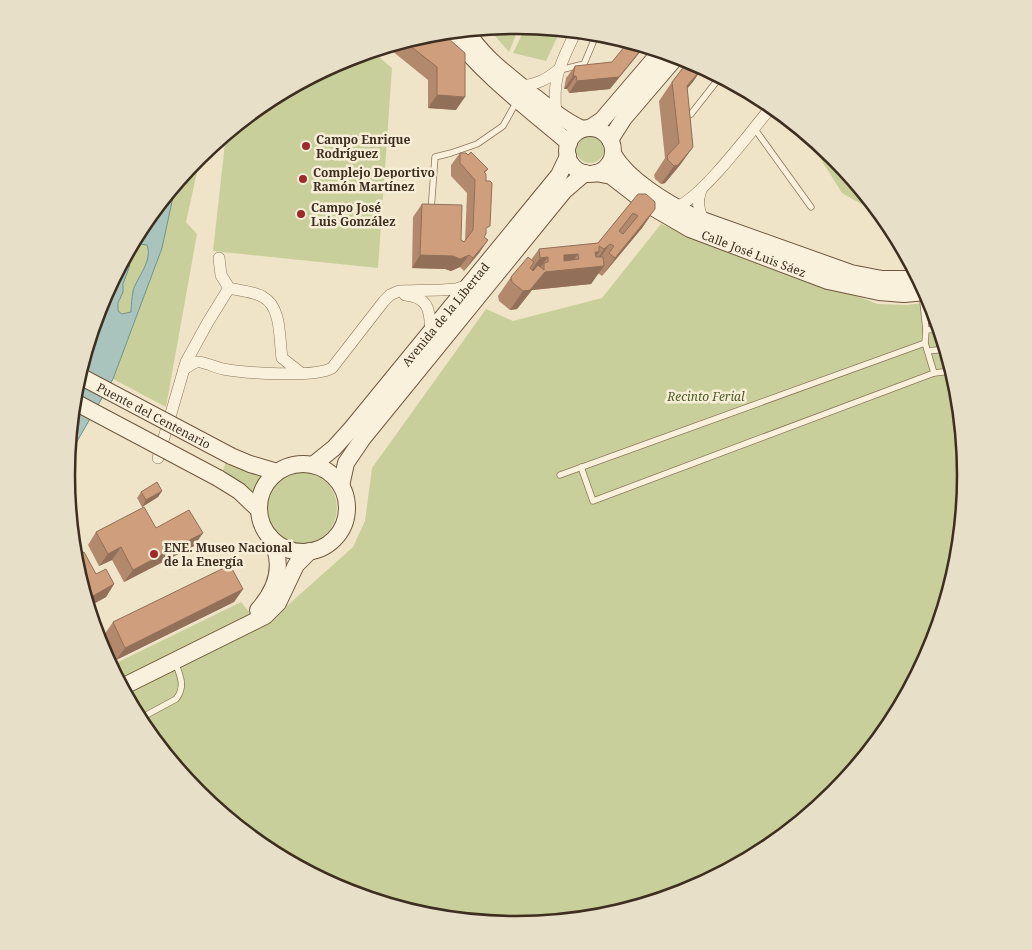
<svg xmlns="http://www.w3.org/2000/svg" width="1032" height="950" viewBox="0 0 1032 950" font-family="'Noto Serif',serif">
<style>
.green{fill:#c9cf9b}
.water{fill:#a9c4bc;stroke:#6f938a}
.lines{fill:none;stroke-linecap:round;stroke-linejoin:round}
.lane-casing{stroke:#8d765c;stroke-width:7}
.street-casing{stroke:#8d765c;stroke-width:12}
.secondary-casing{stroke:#6f573f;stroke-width:18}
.lane{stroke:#faf1dc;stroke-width:5.5}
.street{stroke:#faf1dc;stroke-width:11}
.secondary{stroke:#faf1dc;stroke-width:16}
.secondary-bridge-casing{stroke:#6f573f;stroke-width:18;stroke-linecap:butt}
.secondary-bridge{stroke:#faf1dc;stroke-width:16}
.wall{fill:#b2896c}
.shaded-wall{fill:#916f58}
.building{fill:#cf9f7d;stroke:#916f58;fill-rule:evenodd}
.poi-dot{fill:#9e2a2b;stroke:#f7eed8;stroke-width:2}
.labels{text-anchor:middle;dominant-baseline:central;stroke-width:5;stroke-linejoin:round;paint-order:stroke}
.poi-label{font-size:12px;font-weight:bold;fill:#3d2e20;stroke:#f7eed8;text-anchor:start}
.street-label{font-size:12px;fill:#3d2e20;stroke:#f7eed8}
.park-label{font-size:12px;font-style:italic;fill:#4d5a26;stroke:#f7eed8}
.rim{fill:none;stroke:#3d2e20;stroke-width:2.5}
</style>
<rect width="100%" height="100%" fill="#f0e4c8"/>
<!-- green -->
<g class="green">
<polygon points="516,25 520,25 509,52 489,29 489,28"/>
<polygon points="526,26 561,29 546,61 513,53"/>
<polygon points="372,51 392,68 378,268 213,251 226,134 266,101 344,59"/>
<polygon points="803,131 834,157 884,217 842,193"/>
<circle cx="590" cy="149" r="14"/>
<polygon points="201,154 186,222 197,234 166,407 113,379 162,248 176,183"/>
<polygon points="661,224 878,304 907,305 931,302 932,303 957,387 966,475 957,563 932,647 890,725 834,793 766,849 688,891 604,916 516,925 428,916 344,891 266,849 198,793 142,725 110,666 241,602 260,625 279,613 353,547 365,521 372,468 486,309 513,321 602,298"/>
<path d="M139,244L147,245C153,261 137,277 133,291C132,298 131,305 131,312L122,314L118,311C118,299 124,288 125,276C126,270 123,262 125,257C127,249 133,247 139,244Z"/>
<polygon points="226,462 248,473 261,476 261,480 255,494 251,494 222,473"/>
<circle cx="301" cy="508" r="36"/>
</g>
<!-- water -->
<path class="water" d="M176,183L162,248L113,379L68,457L75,387L100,303L124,259L130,265L123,284V292L118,303V311L122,314L131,312C131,305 132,298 133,291C137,277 153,261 147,245L139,244L129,249L142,225Z"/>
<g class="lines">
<defs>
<g id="lane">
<polyline points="678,60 690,60"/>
<polyline points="560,70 584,64 597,33"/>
<polyline points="691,114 720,77 716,74"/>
<polyline points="754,128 811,207"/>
<polyline points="431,211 435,157 451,153 477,144 503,126 517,101"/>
<polyline points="922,293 926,330"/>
<polyline points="925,343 934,373"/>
<polyline points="928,351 946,349"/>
<polyline points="581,467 593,501 934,373 952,371"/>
<polyline points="560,475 925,343 926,330 940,329"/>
<path d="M139,719L176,699C186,687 180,675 175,662"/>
</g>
<g id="street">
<path d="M522,86C537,84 546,80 558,70"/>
<path d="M556,114C552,76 561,64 576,31"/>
<path d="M701,190C697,201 698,209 703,219"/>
<path d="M676,207C701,199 753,129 772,106"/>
<path d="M219,258L221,275L229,288C240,291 253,291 263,297C282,307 279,339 282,358L301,373"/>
<path d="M405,295C429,297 430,311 431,332"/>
<path d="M184,369C188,367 193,363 197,362C202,361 217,368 223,369C245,373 315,378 332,368L384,301L390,295L399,291L441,290L456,289L469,285"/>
<polyline points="158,458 186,362 208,322 229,288"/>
</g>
<g id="secondary">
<path d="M466,30C481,55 504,72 526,90C544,104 561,119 582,129"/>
<path d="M450,31C483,75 528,108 569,143"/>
<polyline points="590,128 602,120 661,51"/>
<circle cx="590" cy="151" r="23"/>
<polyline points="610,140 624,118 677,56"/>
<path d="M613,154C629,181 666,202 694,217L851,273L882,279H919"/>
<path id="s1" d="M596,173L611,176L647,204L690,229L828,281L879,292L904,294L926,292"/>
<polyline points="231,456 250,464 277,472"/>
<circle cx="303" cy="508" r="44"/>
<path id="s2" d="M313,465L334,448L352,428L559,175L568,156"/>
<polyline points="218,478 239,491 258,509"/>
<polyline points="341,486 346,463 363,438 564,191 585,173"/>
<path d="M258,610C277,589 285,564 270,537"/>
<polyline points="122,687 265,616 278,603 296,565 310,551"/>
</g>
</defs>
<!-- lane casing -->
<use href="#lane" class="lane-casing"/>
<!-- street casing -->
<use href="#street" class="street-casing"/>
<!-- secondary casing -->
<use href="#secondary" class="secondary-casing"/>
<!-- lane -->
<use href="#lane" class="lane"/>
<!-- street -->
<use href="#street" class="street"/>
<!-- secondary -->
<use href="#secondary" class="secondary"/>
<defs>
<g id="secondary-bridge">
<path id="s3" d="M78,375L231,456"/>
<polyline points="73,401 218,478"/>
</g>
</defs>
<!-- secondary-bridge casing -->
<use href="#secondary-bridge" class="secondary-bridge-casing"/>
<!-- secondary-bridge -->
<use href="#secondary-bridge" class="secondary-bridge"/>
</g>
<!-- wall -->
<g class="wall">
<polygon points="428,34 456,110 428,108 428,80 386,46"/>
<polygon points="689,60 703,67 687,88 693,147 680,165 665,183 661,184 655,179 654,175 665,158 659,101 672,82"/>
<polygon points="575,66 610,89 569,93 567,89 564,89 566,78"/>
<polygon points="826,150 834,157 858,186 852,189"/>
<polygon points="460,153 468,155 488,169 485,173 486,233 484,237 488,240 479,253 464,271 460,267 451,271 445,269 412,268 413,217 422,204 464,242 465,241 467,193 451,176 451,165"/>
<polygon points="638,194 655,209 642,228 602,276 598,273 591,284 532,290 517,309 510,310 499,301 498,296 511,277 531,260 539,249 598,243"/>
<polygon points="162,491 158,497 142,507 137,498 141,492"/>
<polygon points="156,528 194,546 124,582 112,560 99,566 88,545 96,532"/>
<polygon points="75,563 114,584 106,597 88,607"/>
<polygon points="243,589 234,602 116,660 104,635 113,622"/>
</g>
<!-- shaded-wall -->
<g class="shaded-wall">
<polygon points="644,46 645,46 610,89 569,93 577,81"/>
<polygon points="703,67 693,82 674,104 687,86"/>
<polygon points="573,76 576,76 567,89 564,89"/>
<polygon points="437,95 465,97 456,110 428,108"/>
<polygon points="693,147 680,165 665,183 661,184 674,166"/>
<polygon points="856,183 858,186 852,189"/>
<polygon points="655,209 642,228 602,276 615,258"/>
<polygon points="488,240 479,253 464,271 473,258"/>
<polygon points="610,244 597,262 604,266 591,284 532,290 517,309 510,310 523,291 564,255 578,254 567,269 595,252 599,252 589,267 592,267 604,249"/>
<polygon points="420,255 469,255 460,267 451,271 445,269 412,268"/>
<polygon points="548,257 534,276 527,276 540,258"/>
<polygon points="162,491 158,497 142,507 146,500"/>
<polygon points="203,533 194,546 124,582 133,570"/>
<polygon points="121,547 112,560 99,566 108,554"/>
<polygon points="114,584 106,597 88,607 86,600"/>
<polygon points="243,589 234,602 116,660 125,648"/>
</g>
<!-- building -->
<g class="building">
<polygon points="441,32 465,53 465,97 437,95 437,67 404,41 428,34"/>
<polygon points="629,41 644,46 619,77 577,81 576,76 573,76 575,66 612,62"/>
<polygon points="689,60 703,67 687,86 693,147 678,165 674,166 668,160 667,156 679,143 672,82"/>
<polygon points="471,152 488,169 484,172 486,174 486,181 490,181 492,183 490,226 486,228 486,234 484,237 488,240 473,258 469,255 460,259 453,256 420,255 422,204 462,205 461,240 464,242 473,230 475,180 460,163 460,153 466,153 468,155"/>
<path d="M638,194H646L655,202V209L615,258L609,253L614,246L610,244L604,249L599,246V252H595L596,257H603L604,266L545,272L530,290L523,291L512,282L511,277L528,257L534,262L530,268L533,271L538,265L544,270V263L548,262V257L540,258L539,249L598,243ZM633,213L638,216L623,234L619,231ZM578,254L579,259L564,261V255Z"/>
<polygon points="157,482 162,491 146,500 141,492"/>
<polygon points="144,507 156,528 189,510 203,533 133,570 121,547 108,554 96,532"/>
<polygon points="84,552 96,574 106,569 114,584 86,600 81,583 84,581 76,569 74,558"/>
<polygon points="230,565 243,589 125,648 113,622"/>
</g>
<!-- markers -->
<g class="poi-dot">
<circle cx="306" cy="146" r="5"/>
<circle cx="303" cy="179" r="5"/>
<circle cx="301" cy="214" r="5"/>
<circle cx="154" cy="554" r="5"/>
</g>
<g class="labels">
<!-- poi labels -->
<g class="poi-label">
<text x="316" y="139">Campo Enrique<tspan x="316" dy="14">Rodríguez</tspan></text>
<text x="313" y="172">Complejo Deportivo<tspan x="313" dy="14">Ramón Martínez</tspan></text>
<text x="311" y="207">Campo José<tspan x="311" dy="14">Luis González</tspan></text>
<text x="164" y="547">ENE. Museo Nacional<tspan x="164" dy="14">de la Energía</tspan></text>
</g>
<!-- street labels -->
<g class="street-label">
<text stroke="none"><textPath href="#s1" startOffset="179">Calle José Luis Sáez</textPath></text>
<text stroke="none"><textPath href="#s2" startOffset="201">Avenida de la Libertad</textPath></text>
<text stroke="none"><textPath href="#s3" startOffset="86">Puente del Centenario</textPath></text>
</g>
<!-- park labels -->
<g class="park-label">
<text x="706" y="396">Recinto Ferial</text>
</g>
</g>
<!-- crop -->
<path d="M0 0H1032V950H0ZM75 475a441 441 0 1 1 882 0a441 441 0 1 1-882 0Z" fill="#e8dfc9" fill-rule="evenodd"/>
<path class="rim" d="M75 475a441 441 0 1 1 882 0a441 441 0 1 1-882 0Z"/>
</svg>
